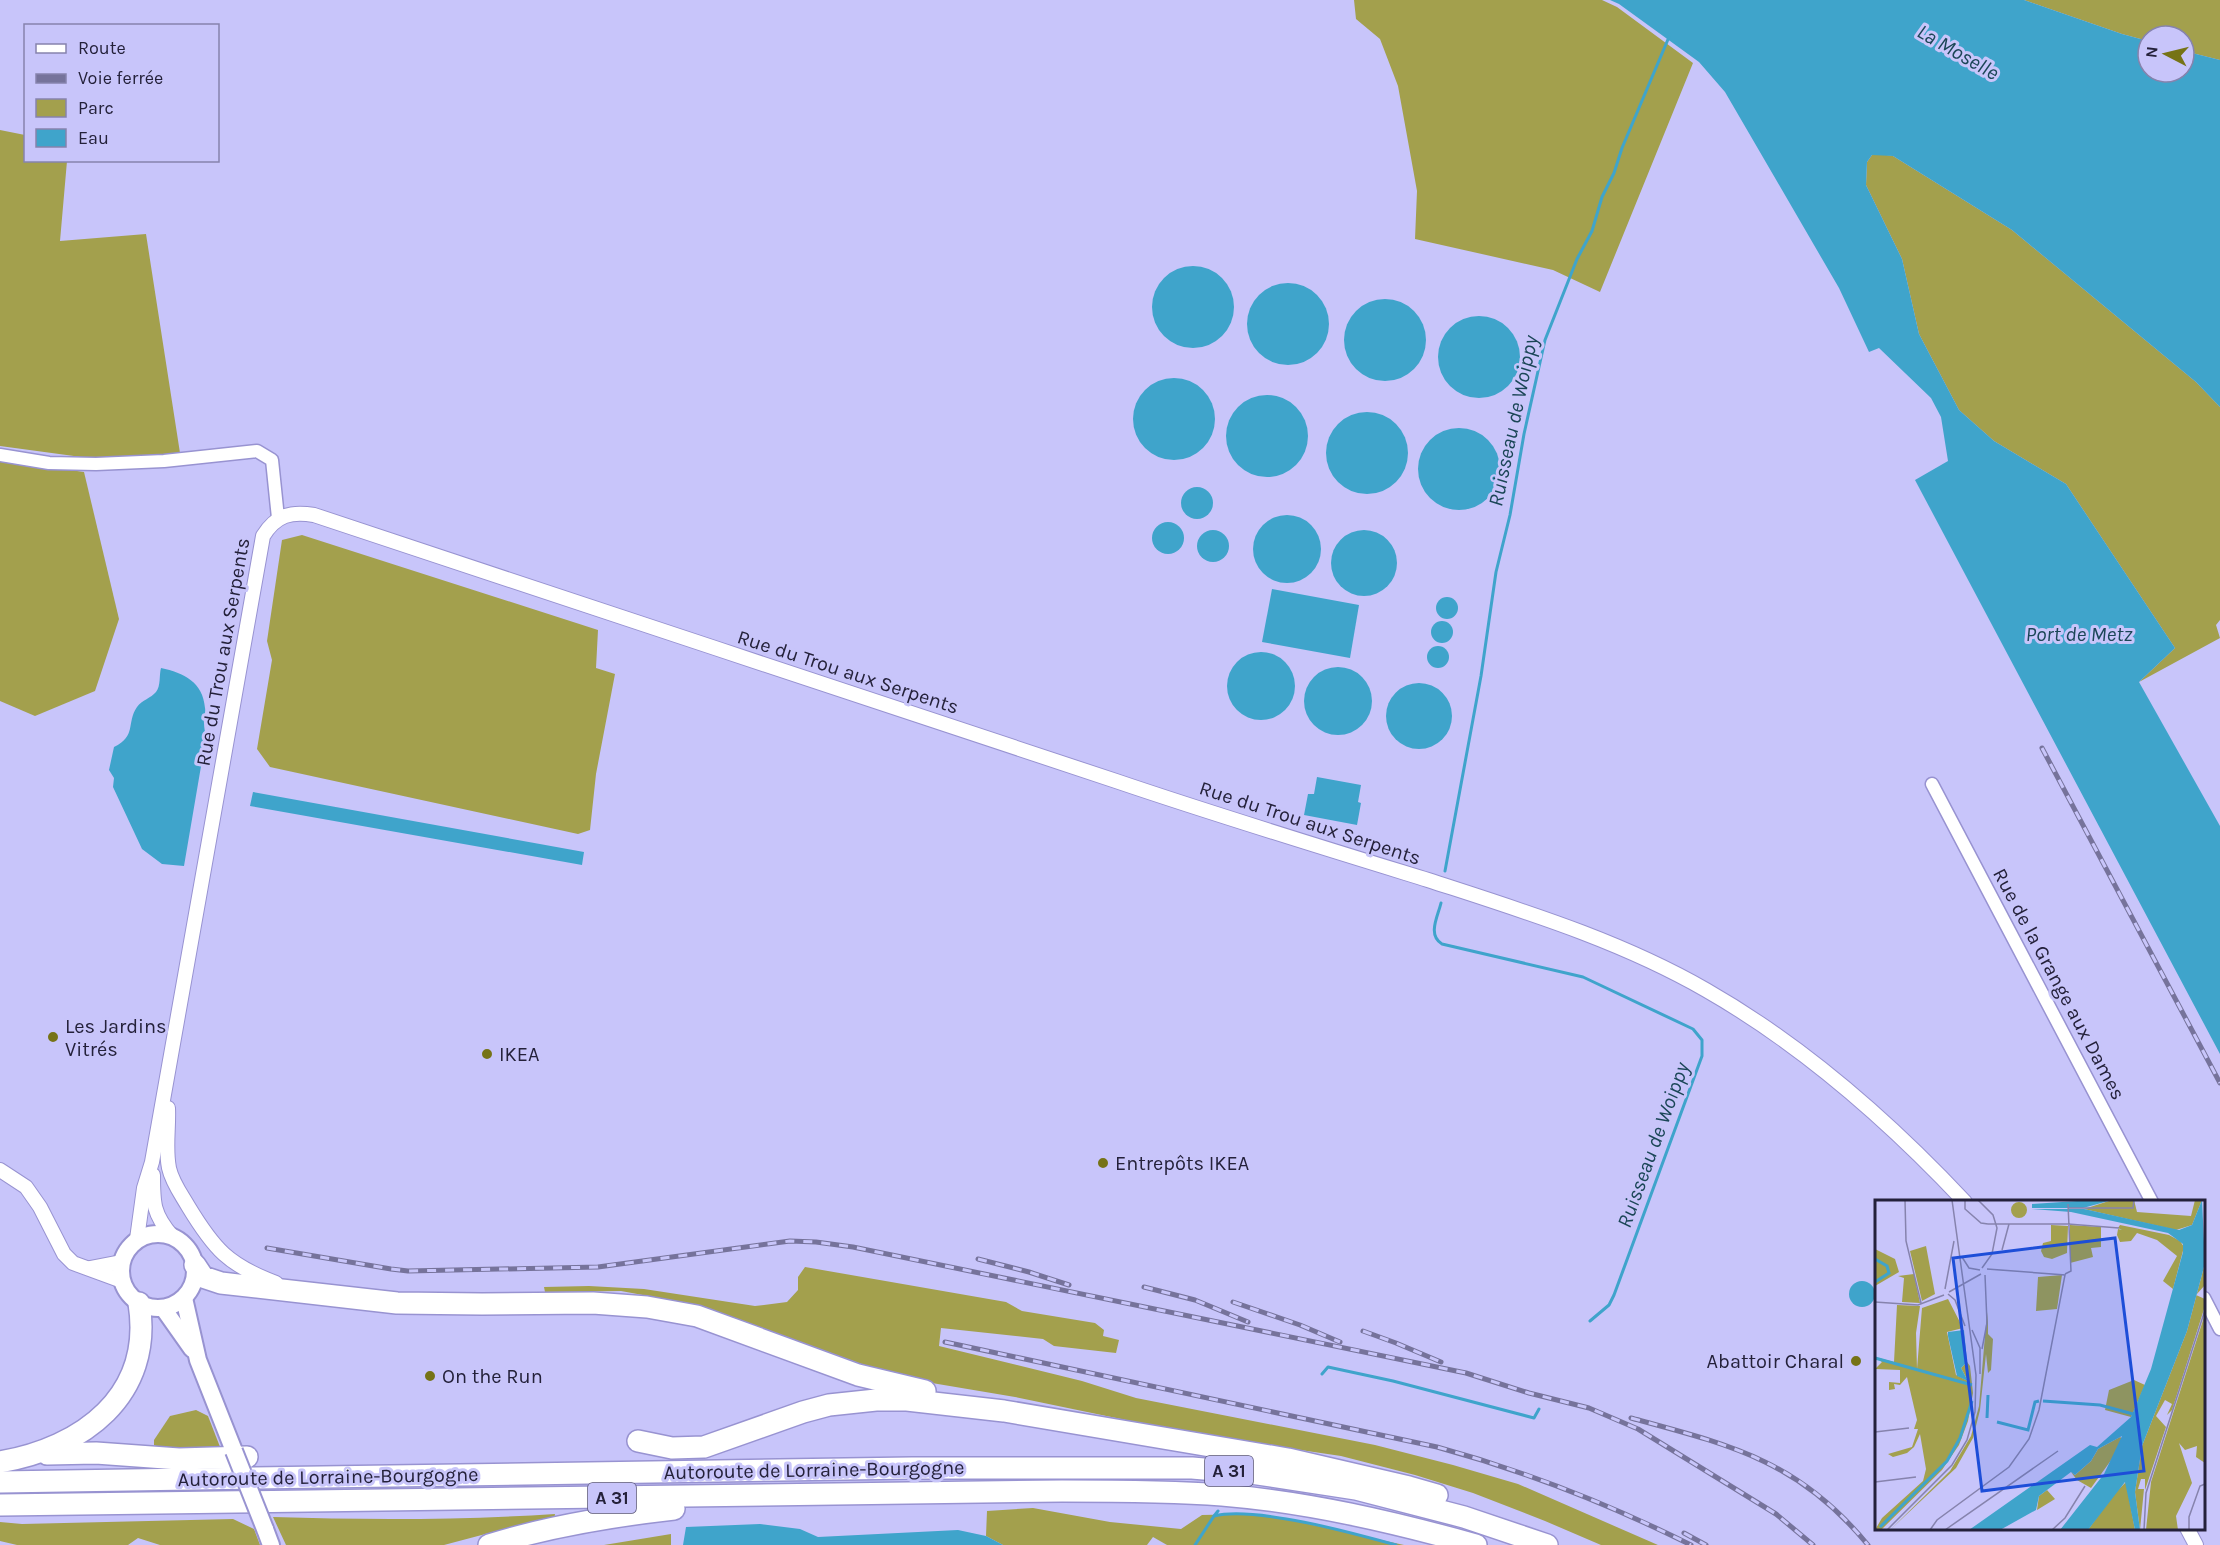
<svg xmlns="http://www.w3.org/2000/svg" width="2220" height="1545" viewBox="0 0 2220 1545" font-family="Karla,sans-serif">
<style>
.green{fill:#a3a04d}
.water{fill:#3fa4cb}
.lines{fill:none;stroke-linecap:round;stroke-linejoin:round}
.stream{stroke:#3fa4cb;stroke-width:3}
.minor-casing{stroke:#9893d1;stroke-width:15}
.tertiary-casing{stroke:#9893d1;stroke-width:16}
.secondary-casing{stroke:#9893d1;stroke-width:20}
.motorway-casing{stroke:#9893d1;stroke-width:24}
.minor{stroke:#fff;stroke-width:12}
.tertiary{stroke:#fff;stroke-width:14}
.secondary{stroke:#fff;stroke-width:16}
.motorway{stroke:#fff;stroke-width:21}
.rail-casing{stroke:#76739b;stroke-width:5}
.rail{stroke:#c8c5fa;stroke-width:3;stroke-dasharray:9;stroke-linecap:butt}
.secondary-bridge-casing{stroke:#9893d1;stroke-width:20;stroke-linecap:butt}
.secondary-bridge{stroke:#fff;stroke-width:16}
.poi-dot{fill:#767316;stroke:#c8c5fa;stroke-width:2}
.labels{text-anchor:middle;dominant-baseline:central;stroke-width:6;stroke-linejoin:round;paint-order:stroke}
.shield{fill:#c8c5fa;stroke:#555274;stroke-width:1.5}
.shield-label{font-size:18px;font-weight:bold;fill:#24213a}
.street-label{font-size:20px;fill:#24213a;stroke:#c8c5fa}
.poi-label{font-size:20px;fill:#24213a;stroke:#c8c5fa;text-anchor:start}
.water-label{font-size:21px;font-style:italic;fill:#1b4657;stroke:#c8c5fa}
.inset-river{fill:none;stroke:#3fa4cb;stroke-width:3}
.inset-road{fill:none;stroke:#8683ad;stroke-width:1.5}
.view{fill:#1d4ed8;fill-opacity:0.15;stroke:#1d4ed8;stroke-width:3}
.inset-edge{fill:none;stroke:#24213a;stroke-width:3}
</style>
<rect width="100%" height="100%" fill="#c8c5fa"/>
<!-- green -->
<g class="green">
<polygon points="1354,0 1602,0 1617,7 1693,63 1600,292 1553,270 1415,239 1417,191 1398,86 1380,39 1356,19"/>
<polygon points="2024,0 2220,0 2220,60 2184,51 2184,36 2148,36 2148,41 2122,34"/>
<polygon points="0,130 25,135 26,160 67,161 60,241 146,234 180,453 96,459 0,446"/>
<polygon points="1880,154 1893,156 2012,230 2196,382 2220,407 2220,620 2216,625 2220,638 2139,682 2175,648 2066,484 1994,441 1959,410 1919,334 1902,259 1866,185 1867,162 1872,155"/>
<polygon points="0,460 84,472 119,619 95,691 35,716 0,701"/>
<polygon points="302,535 598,630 596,668 615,674 596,774 590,830 578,834 270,767 257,749 272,660 267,641 282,540"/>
<polygon points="805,1267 1006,1302 1022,1311 1095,1323 1104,1330 1103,1336 1119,1340 1116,1353 1054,1346 1043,1339 941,1328 939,1346 1082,1381 1136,1398 1375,1445 1453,1465 1518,1484 1658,1545 1601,1545 1545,1521 1473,1493 1415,1475 1341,1456 1198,1435 1015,1397 926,1382 878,1370 743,1321 686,1303 621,1291 545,1292 544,1287 589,1286 644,1289 755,1306 787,1302 798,1290 798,1277"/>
<polygon points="196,1410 208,1416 222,1452 170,1452 154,1445 154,1440 170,1416"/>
<polygon points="1033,1508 1110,1522 1181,1529 1202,1515 1250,1514 1286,1519 1404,1545 1167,1545 1153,1537 1147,1545 1003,1545 986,1536 987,1511"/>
<path d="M555,1514L554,1521L493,1532L444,1545H286L273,1517C368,1520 461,1520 555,1514Z"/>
<polygon points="233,1519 254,1529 260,1545 160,1545 138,1538 128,1545 17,1545 0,1541 0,1522 22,1524"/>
<polygon points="671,1534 671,1545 604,1545"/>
</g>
<!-- water -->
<g class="water">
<polygon points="1610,0 2024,0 2122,34 2148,41 2148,72 2184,72 2184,51 2220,60 2220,407 2196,382 2012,230 1893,156 1872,155 1867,162 1866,185 1902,259 1919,334 1959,410 1994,441 2066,484 2175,648 2139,682 2220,826 2220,1054 1915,480 1948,461 1941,417 1931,398 1879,348 1869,352 1839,288 1725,92 1699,62 1619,4"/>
<circle cx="1193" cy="307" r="41"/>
<circle cx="1288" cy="324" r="41"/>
<circle cx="1385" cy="340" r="41"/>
<circle cx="1479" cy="357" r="41"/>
<circle cx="1174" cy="419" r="41"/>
<circle cx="1267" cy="436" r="41"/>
<circle cx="1367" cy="453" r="41"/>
<circle cx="1459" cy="469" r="41"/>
<circle cx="1197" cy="503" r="16"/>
<circle cx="1287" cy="549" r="34"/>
<circle cx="1168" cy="538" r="16"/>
<circle cx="1364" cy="563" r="33"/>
<circle cx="1213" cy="546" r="16"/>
<polygon points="1272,589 1359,605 1350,658 1262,642"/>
<circle cx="1447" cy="608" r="11"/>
<circle cx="1442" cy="632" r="11"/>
<circle cx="1438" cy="657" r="11"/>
<circle cx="1261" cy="686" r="34"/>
<circle cx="1338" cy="701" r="34"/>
<path d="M161,668C184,673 203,682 205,708C206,713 203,718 204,723C204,727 205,732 206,737L184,866L162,864L142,849L113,787L114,778L109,770L114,747C137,736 126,723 137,707C142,700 151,698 156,692C161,686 159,675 161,668Z"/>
<circle cx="1419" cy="716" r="33"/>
<polygon points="1317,777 1361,785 1358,802 1361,803 1357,825 1304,815 1308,794 1314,794"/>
<polygon points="253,792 584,852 582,865 250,806"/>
<circle cx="1862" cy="1294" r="13"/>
<polygon points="760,1524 800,1529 818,1537 958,1530 986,1536 1003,1545 683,1545 686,1527"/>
</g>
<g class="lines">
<!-- stream -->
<g class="stream">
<polyline points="1445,871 1481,676 1496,572 1510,515 1524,434 1545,340 1577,259 1592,231 1602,197 1614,173 1622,148 1669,37"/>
<path d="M1441,903C1438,916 1427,935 1442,944L1583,977L1693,1029L1702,1040V1056L1614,1295L1609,1305L1590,1321"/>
<polyline points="1322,1374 1328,1367 1393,1381 1534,1418 1539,1409"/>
<path d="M1218,1511L1214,1516C1255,1506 1353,1533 1396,1545"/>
<polyline points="1195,1545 1214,1516"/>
</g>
<defs>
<g id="minor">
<polyline points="0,455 49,463 96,464 164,461 257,451 272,460 278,518"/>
<polyline points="1932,784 2152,1202"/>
<polyline points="2204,1298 2220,1329"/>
</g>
<g id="tertiary">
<path d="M168,1108C169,1128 165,1148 169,1168C172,1182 181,1194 188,1206C214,1249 228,1265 276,1283"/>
<polyline points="0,1170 26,1187 40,1207 64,1254 73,1263 122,1281"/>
<path d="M153,1175C153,1203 153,1214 172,1236"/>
<path d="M137,1239L144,1188L152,1162L263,536C276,515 291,511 314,515C581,604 849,692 1116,781C1219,816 1324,848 1428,880C1523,911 1619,940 1706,990C1804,1046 1888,1120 1965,1202"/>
<polyline points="90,1268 121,1262"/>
<polyline points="2187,1528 2196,1545"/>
</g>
<g id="secondary">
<circle cx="158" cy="1271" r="37"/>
<polyline points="184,1298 198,1360 234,1451"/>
<polyline points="163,1308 192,1349"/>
<polyline points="265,1529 271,1545"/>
</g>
<g id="motorway">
<polyline points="195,1265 203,1277 221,1283 397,1303 482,1304 593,1303 647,1307 697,1316 858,1375 925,1391"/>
<polyline points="638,1441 672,1448 704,1447 803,1412 829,1405 876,1400 907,1400 1004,1411 1288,1459 1409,1487 1437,1495"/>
<polyline points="47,1454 96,1453 179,1459 247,1457"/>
<path d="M0,1462C82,1448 154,1396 139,1303"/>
<polyline points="0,1482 912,1468 1192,1468 1251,1473 1356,1489 1464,1517 1547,1545"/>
<path d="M0,1505L1062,1491C1115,1491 1169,1491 1222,1495C1308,1502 1393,1522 1476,1545"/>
<path d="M489,1545C550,1526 612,1516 674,1509"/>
</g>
</defs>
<!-- minor casing -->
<use href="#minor" class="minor-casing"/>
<!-- tertiary casing -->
<use href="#tertiary" class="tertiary-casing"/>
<!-- secondary casing -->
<use href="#secondary" class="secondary-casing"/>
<!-- motorway casing -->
<use href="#motorway" class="motorway-casing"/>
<!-- minor -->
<use href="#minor" class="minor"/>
<!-- tertiary -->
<use href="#tertiary" class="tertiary"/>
<!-- secondary -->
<use href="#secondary" class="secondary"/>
<!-- motorway -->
<use href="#motorway" class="motorway"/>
<defs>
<g id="rail">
<polyline points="2042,748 2220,1083"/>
<polyline points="267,1248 391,1269 408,1271 598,1267 790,1241 816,1242 853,1247 1466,1373 1529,1393 1589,1408 1638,1429 1776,1514 1813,1545"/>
<polyline points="978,1259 1029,1272 1069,1285"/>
<polyline points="1144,1287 1195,1300 1248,1322"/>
<polyline points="1233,1302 1300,1325 1340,1342"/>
<polyline points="1363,1331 1396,1343 1441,1362"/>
<path d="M945,1342L1437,1447C1525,1471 1609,1504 1691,1545"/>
<path d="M1631,1418C1731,1445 1799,1461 1868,1545"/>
<polyline points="1684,1533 1706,1545"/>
</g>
</defs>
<!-- rail casing -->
<use href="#rail" class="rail-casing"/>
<!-- rail -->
<use href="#rail" class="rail"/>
<defs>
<polyline id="secondary-bridge" points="234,1451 265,1529"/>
</defs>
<!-- secondary-bridge casing -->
<use href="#secondary-bridge" class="secondary-bridge-casing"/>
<!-- secondary-bridge -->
<use href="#secondary-bridge" class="secondary-bridge"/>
</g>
<!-- markers -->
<g class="poi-dot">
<circle cx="53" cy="1037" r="6"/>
<circle cx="487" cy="1054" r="6"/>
<circle cx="1103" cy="1163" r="6"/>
<circle cx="1856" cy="1361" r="6"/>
<circle cx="430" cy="1376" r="6"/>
</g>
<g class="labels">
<!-- shield labels -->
<g class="shield">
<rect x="1205" y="1456" width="48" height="30" rx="4.5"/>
<rect x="588" y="1483" width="48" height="30" rx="4.5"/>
</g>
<g class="shield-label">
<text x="1229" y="1471">A 31</text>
<text x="612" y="1498">A 31</text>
</g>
<!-- street labels -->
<g class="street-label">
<text transform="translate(223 652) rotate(-80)">Rue du Trou aux Serpents</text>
<text transform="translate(848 672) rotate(18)">Rue du Trou aux Serpents</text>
<text transform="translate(1310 823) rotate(18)">Rue du Trou aux Serpents</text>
<text transform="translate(2059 984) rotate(62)">Rue de la Grange aux Dames</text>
<text transform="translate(814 1470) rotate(-1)">Autoroute de Lorraine-Bourgogne</text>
<text transform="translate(328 1477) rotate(-1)">Autoroute de Lorraine-Bourgogne</text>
</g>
<!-- poi labels -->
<g class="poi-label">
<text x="65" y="1026">Les Jardins<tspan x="65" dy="23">Vitrés</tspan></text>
<text x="499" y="1054">IKEA</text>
<text x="1115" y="1163">Entrepôts IKEA</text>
<text x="1844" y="1361" text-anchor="end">Abattoir Charal</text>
<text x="442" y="1376">On the Run</text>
</g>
<!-- water labels -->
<g class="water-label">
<text transform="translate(1958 52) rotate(30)">La Moselle</text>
<text transform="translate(1513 421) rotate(-78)">Ruisseau de Woippy</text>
<text x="2079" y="634">Port de Metz</text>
<text transform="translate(1653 1145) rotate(-70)">Ruisseau de Woippy</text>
</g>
</g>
<!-- overview -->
<g transform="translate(1875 1200)">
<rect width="330" height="330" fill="#c8c5fa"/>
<path d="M237,0H259L262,12L316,16L320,0H327L317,25L301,30L209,9ZM136 10a8 8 0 1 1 16 0a8 8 0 1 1-16 0ZM176,25L193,26L192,53L177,59L169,57L166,51L168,43L176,41ZM195,25L226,27V47L216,48L218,57L195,63ZM245,25L294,35L305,41L309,47L298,89L288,81L302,56L282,40L262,33L256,41L245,42L242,35L243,29L247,30L243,28ZM51,46L60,94L47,101L35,51ZM0,49L20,59L24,72L0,86ZM330,63V85L321,95L330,99V106L297,210L292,215L297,204L290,200L281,216L291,227L270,290V279H266L263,289H269L265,330L260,292L267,246L312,131ZM39,74L45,103L27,102L29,78L23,76ZM187,75L182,109L161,111L163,77ZM73,99L88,128L72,132L81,175L93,181L86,168L92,162L95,166L98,193L93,221L84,245L67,270L6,330H0L7,318L48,281L51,269L45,234L39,247L32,253L18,257L13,254L37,247L43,229H39L42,220L32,177L25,185L19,184L20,189L14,190V182L25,183V170L0,169L7,162L0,157L19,162L22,105L45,106L41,133L42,169L47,108ZM112,112L113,122V134L118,139L116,170L113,173L111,154L105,210L98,238L81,268L15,330L75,271L96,236L104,206ZM330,114V263L321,257L322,246L310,250L304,243L317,283L301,316L303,330H271L276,282ZM259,180L270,185L256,217L230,210L234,190ZM245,237L248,239L242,252L216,288L202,280L196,272L200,275L216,261L223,249ZM251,282L260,330H213L238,295ZM172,290L180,299L162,310L164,296Z" fill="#a3a04d"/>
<path d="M217,0H237L208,8H157V4ZM327,0L330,63L312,131L267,246L260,292L265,330H260L250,282L213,330H185L229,274L247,236L223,249L216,261L200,275L196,272L164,296L161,310L125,330H94L215,245L222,247L256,217L276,169L308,52V44L293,33L196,12L157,9H209L304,30L317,25ZM89,130L92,162L86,168L93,181L82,176L73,136V132Z" fill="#3fa4cb"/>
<path class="inset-river" d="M0,59L12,66L14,73L0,82M0,158L97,185M168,201L225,205L258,214M112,218L113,195M122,222L153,230L160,202L164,201M5,327L72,261L85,238L97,201"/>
<path class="inset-road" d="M30,0L31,41L46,103M90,0V9L106,23L113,24M103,0L118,15L122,28L117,54L107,68M193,8H258L259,0M113,24H193L244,28M127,50L134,24M87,57L94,68L105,70M190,74L196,71L193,4M70,89L79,41M74,92L106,74M73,94L80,100L90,126M0,102L43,105L69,95M97,130L105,148V174M107,149L112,123L110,75M0,232L34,228M0,282L41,277M12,330L77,265L92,240L100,212L101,175L77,0M55,330L62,320L134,267L154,239L164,210L190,75L112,69M70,330L183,251M177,330L190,318L210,286M269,330L271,293L330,110M314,330V317L325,286L330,284"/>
<path class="view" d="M240,38L269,271L107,291L78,58Z"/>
<rect width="330" height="330" class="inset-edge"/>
</g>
<!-- legend -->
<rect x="24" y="24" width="195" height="138" fill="#c8c5fa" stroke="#8683ad" stroke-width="1.5"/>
<rect x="36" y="44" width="30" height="9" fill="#ffffff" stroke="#8683ad" stroke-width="1.5"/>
<text x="78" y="54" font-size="18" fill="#24213a">Route</text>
<rect x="36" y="74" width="30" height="9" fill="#76739b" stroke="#8683ad" stroke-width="1.5"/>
<text x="78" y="84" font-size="18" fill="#24213a">Voie ferrée</text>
<rect x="36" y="99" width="30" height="18" fill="#a3a04d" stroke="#8683ad" stroke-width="1.5"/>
<text x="78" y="114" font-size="18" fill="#24213a">Parc</text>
<rect x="36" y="129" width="30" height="18" fill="#3fa4cb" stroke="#8683ad" stroke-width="1.5"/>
<text x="78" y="144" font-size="18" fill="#24213a">Eau</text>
<!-- north arrow -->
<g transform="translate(2166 54) rotate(277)"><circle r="28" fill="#c8c5fa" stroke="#8683ad" stroke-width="1.5"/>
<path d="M0-4.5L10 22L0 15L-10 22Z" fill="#767316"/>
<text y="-9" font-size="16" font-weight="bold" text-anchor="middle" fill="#24213a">N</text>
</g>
</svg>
